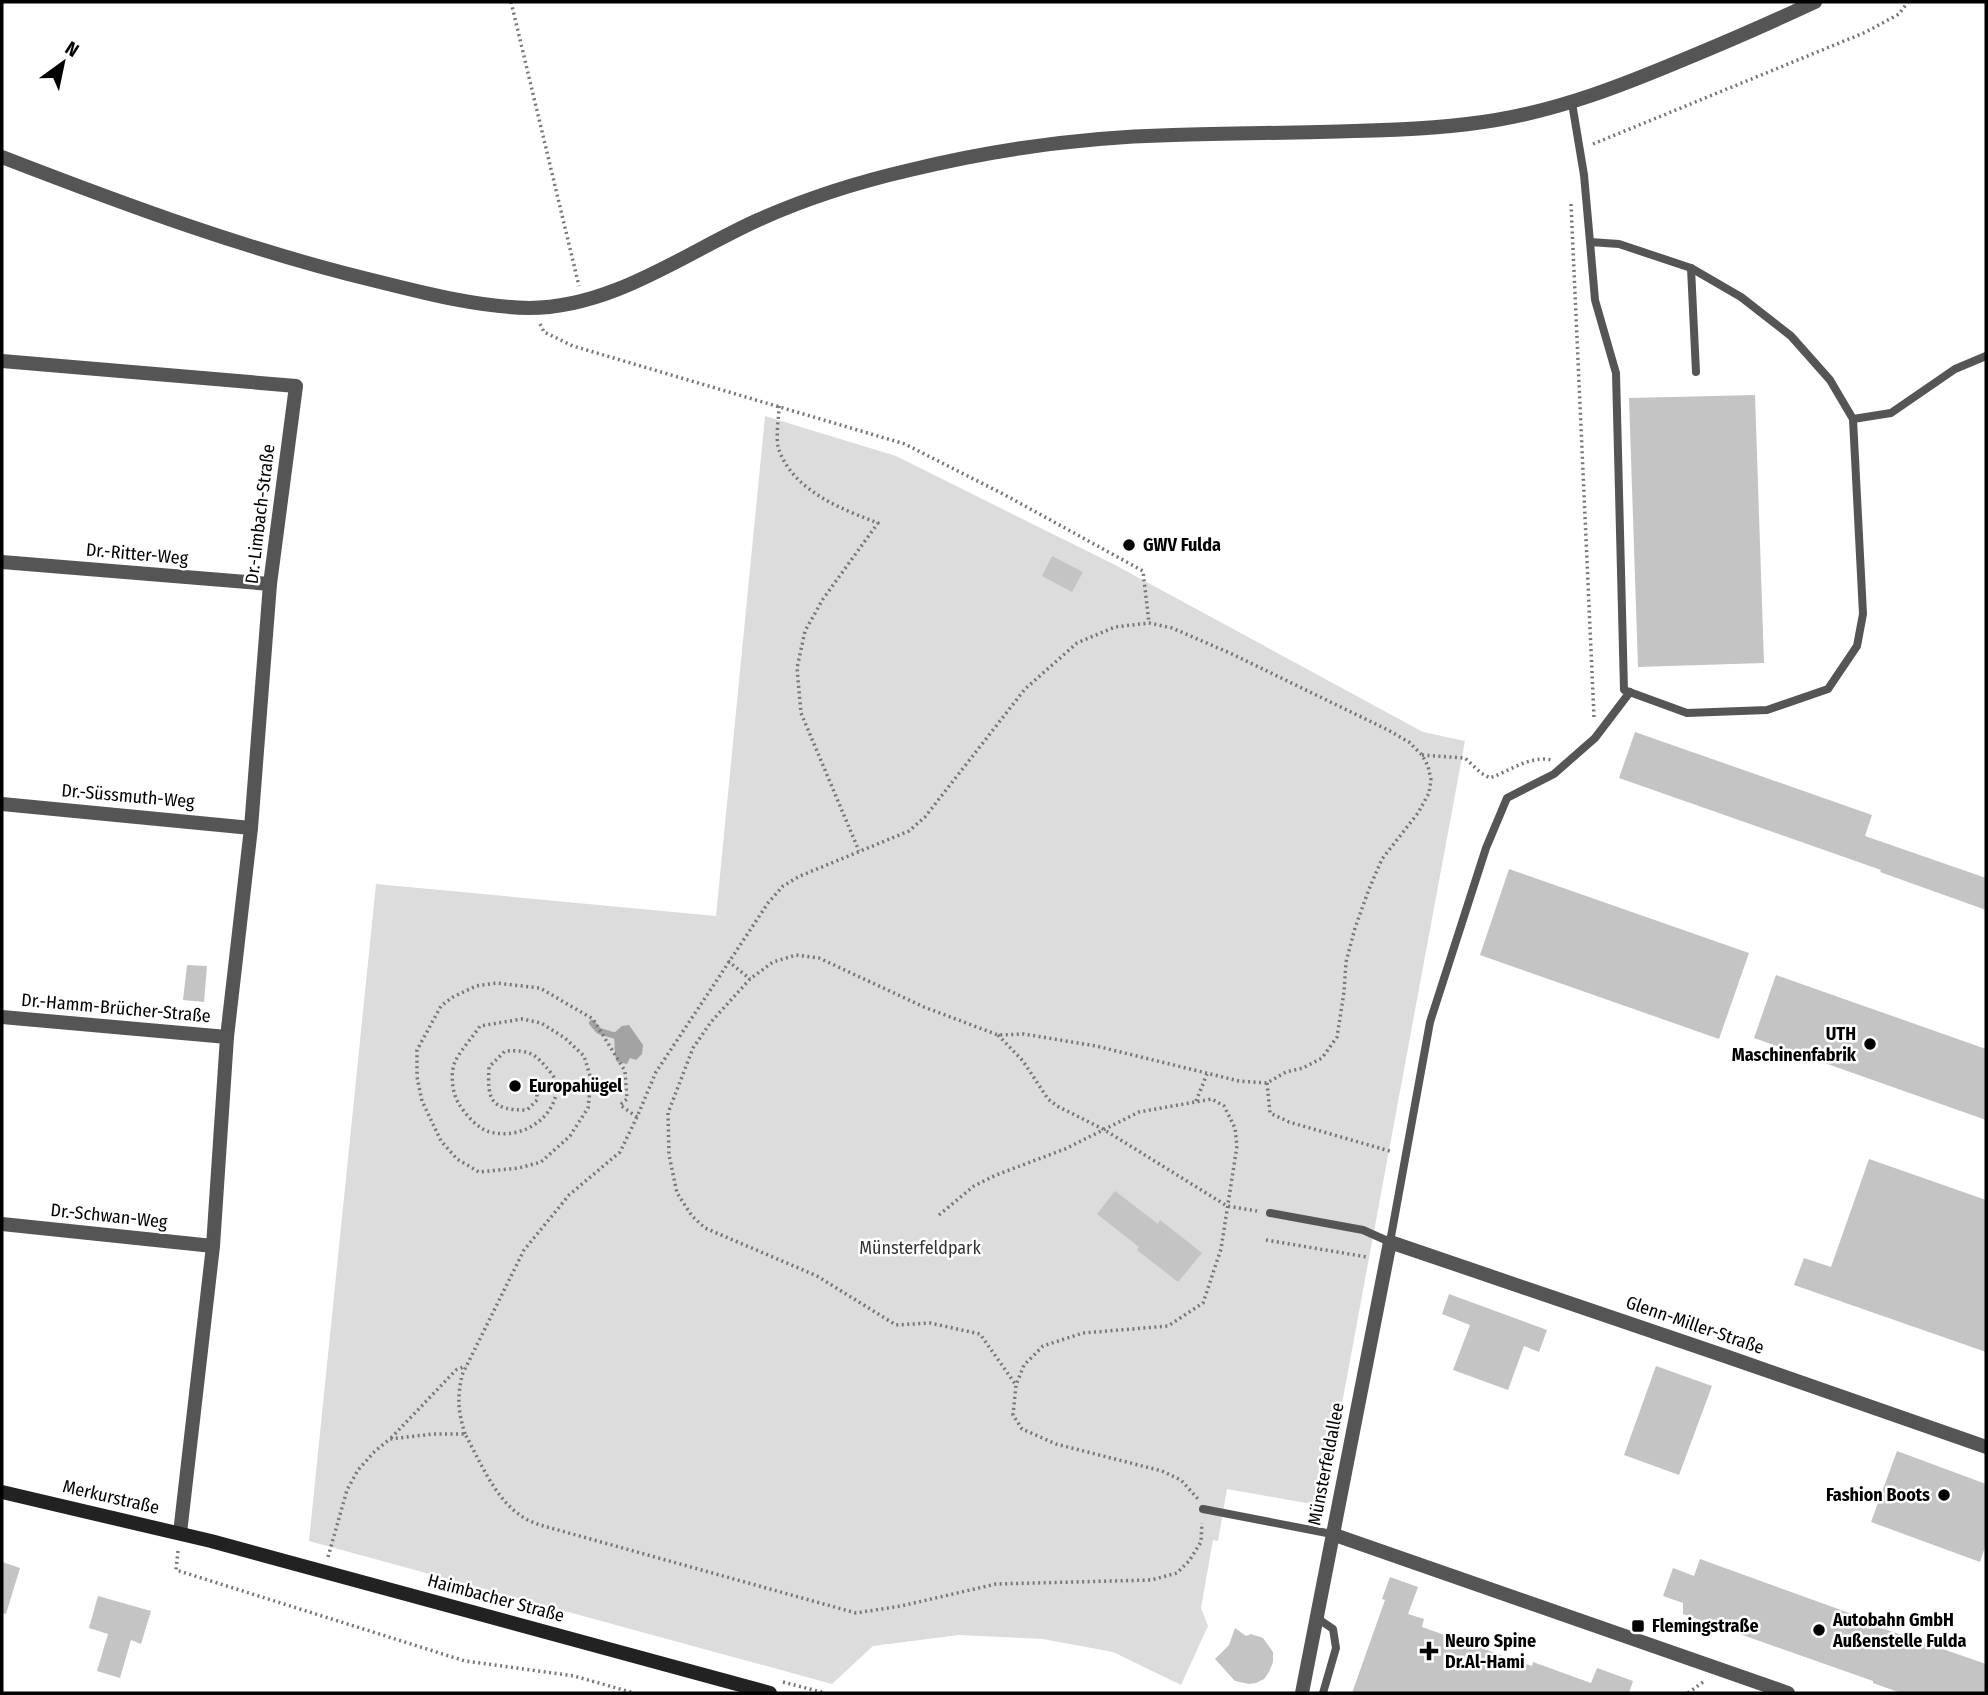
<svg xmlns="http://www.w3.org/2000/svg" width="1988" height="1695" viewBox="0 0 1988 1695" font-family="'Fira Sans Condensed',sans-serif">
<style>
.green{fill:#dcdcdc}
.water{fill:#a3a3a3}
.lines{fill:none;stroke-linecap:round;stroke-linejoin:round}
.stream{stroke:#a3a3a3;stroke-width:6}
.building{fill:#c4c4c4}
.path{stroke:#777;stroke-width:3.5;stroke-dasharray:2 3.5;stroke-linecap:butt}
.service{stroke:#555;stroke-width:8}
.minor{stroke:#555;stroke-width:14}
.tertiary{stroke:#555;stroke-width:14}
.secondary{stroke:#222;stroke-width:14}
.poi-dot{fill:#000;stroke:#fff;stroke-width:2.5}
.labels{text-anchor:middle;dominant-baseline:central;stroke-width:5;stroke-linejoin:round;paint-order:stroke}
.street-label{font-size:18px;fill:#000;stroke:#fff}
.poi-label{font-size:18px;font-weight:bold;fill:#000;stroke:#fff;text-anchor:start}
.park-label{font-size:18px;fill:#333;stroke:#fff}
</style>
<rect width="100%" height="100%" fill="#fff"/>
<!-- green -->
<polygon class="green" points="765,416 896,456 1117,566 1423,732 1465,741 1323,1506 1227,1489 1218,1541 1213,1540 1201,1608 1208,1626 1181,1685 1113,1652 1043,1639 959,1635 873,1646 832,1684 309,1541 376,884 716,916"/>
<!-- water -->
<polygon class="water" points="629,1025 643,1045 642,1054 636,1060 630,1058 627,1064 617,1062 615,1055 614,1033 622,1026"/>
<g class="lines">
<!-- stream -->
<polyline class="stream" points="592,1023 599,1031 616,1036"/>
</g>
<!-- building -->
<g class="building">
<polygon points="1755,395 1764,663 1638,667 1629,398"/>
<polygon points="1052,556 1083,572 1072,592 1042,576"/>
<polygon points="1635,732 1872,815 1865,836 1986,878 1986,910 1880,872 1881,870 1619,778"/>
<polygon points="1509,869 1749,953 1719,1039 1480,955"/>
<polygon points="187,965 207,966 204,1002 183,1000"/>
<polygon points="1776,975 1986,1049 1986,1120 1754,1038"/>
<polygon points="1869,1159 1986,1200 1986,1352 1794,1285 1804,1258 1831,1267"/>
<polygon points="1115,1191 1158,1224 1160,1220 1202,1253 1178,1282 1137,1250 1139,1247 1097,1214"/>
<polygon points="1449,1294 1547,1330 1539,1352 1524,1346 1508,1390 1453,1370 1470,1325 1442,1314"/>
<polygon points="1656,1366 1712,1386 1679,1475 1624,1455"/>
<polygon points="1897,1451 1986,1484 1986,1544 1980,1562 1871,1522"/>
<polygon points="1700,1559 1877,1623 1876,1626 1986,1664 1986,1693 1901,1693 1873,1683 1873,1681 1683,1614 1683,1603 1663,1596 1673,1568 1694,1576"/>
<polygon points="2,1562 20,1568 6,1614 2,1613"/>
<polygon points="1390,1577 1418,1587 1408,1614 1424,1619 1422,1627 1532,1666 1533,1662 1591,1683 1597,1668 1633,1681 1629,1693 1352,1693 1385,1600 1382,1599"/>
<polygon points="98,1596 151,1611 141,1644 131,1640 120,1678 97,1671 108,1634 89,1628"/>
<polygon points="1235,1628 1246,1636 1251,1634 1263,1638 1273,1652 1273,1662 1269,1672 1264,1679 1256,1683 1249,1684 1235,1681 1215,1659 1229,1645"/>
</g>
<g class="lines">
<!-- path -->
<g class="path">
<polyline points="511,2 579,286"/>
<polyline points="1593,144 1866,32 1899,14 1908,2"/>
<polyline points="1571,204 1594,717"/>
<polyline points="540,324 544,332 573,346 905,444 1005,495 1143,571 1149,623"/>
<path d="M779,406C779,419 775,438 779,450C794,491 841,509 878,523L823,599L805,631L797,668L801,713L859,851"/>
<path d="M1422,755L1465,758L1481,773L1490,778C1510,771 1530,755 1552,760"/>
<polyline points="728,961 750,979"/>
<polyline points="998,1035 1023,1061 1048,1099 1057,1106 1103,1129 1227,1206 1257,1211"/>
<polyline points="1267,1083 1270,1113 1289,1122 1393,1152"/>
<path d="M537,1089V1100L527,1110C491,1110 487,1101 489,1067L505,1051C530,1050 535,1053 551,1073C557,1080 558,1090 555,1098C547,1124 517,1139 490,1132C478,1129 465,1114 459,1104C452,1093 450,1073 455,1062C461,1049 473,1037 480,1026L522,1019L541,1023L565,1038L584,1056L591,1079L588,1108L570,1136L541,1162L519,1168L479,1172L457,1159L441,1141L422,1101L417,1077V1050L441,1006L453,997L476,986L496,983L540,988L593,1019L625,1071L627,1099L620,1105L637,1117"/>
<polyline points="1196,1101 1207,1074"/>
<polyline points="939,1215 974,1186 996,1175 1065,1149 1139,1112 1212,1099 1224,1106 1235,1128 1237,1146 1221,1249 1203,1303 1168,1326 1083,1333 1043,1346 1024,1365 1016,1385 1013,1415 1022,1429 1056,1444 1162,1471 1181,1480 1198,1499"/>
<polyline points="1266,1240 1367,1257"/>
<path d="M465,1434C458,1411 457,1399 462,1375L524,1250L569,1195L620,1152L637,1117L656,1072L768,903L783,886L800,876L909,831L925,817L1025,689L1077,643L1115,627L1149,623L1172,628L1232,654L1388,730L1409,742L1422,755L1428,766L1431,780L1429,793L1418,813L1382,859L1369,889L1355,928L1346,962L1344,992L1337,1037L1322,1058L1303,1068L1286,1072L1267,1083L1239,1081L1096,1046L1024,1034L998,1035L924,1007L819,958L796,955L773,962L750,979L711,1022L693,1048L668,1113L669,1155L677,1193L692,1216L705,1228L817,1276L896,1325L930,1323L980,1334L1016,1385"/>
<polyline points="391,1438 456,1370 466,1366"/>
<polyline points="178,1551 176,1570 465,1661 574,1676 634,1693"/>
<path d="M328,1557L347,1490L358,1470L375,1451L390,1439L433,1434H465C480,1461 494,1497 520,1515C526,1520 533,1522 540,1525L856,1613L901,1606L996,1584L1151,1580L1177,1573L1189,1561L1201,1542L1202,1523"/>
<polyline points="783,1682 825,1693"/>
<polyline points="1688,1693 1703,1682"/>
</g>
<!-- service -->
<g class="service">
<polyline points="1572,103 1584,175 1590,242 1619,244 1691,268 1741,297 1791,336 1830,380 1853,419 1863,614 1857,646 1828,689 1767,710 1687,713 1624,690 1616,373 1595,300 1590,242"/>
<polyline points="1691,268 1696,372"/>
<polyline points="1853,419 1891,413 1955,369 1986,356"/>
<polyline points="1270,1213 1363,1230 1390,1242 1430,1022 1486,848 1507,798 1554,774 1595,738 1630,692"/>
<polyline points="1203,1509 1332,1534"/>
<polyline points="1317,1618 1333,1629 1336,1648 1323,1693"/>
</g>
<!-- minor -->
<g class="minor">
<polyline points="2,361 296,386 270,584 251,828 227,1037 213,1246 180,1533"/>
<polyline points="2,562 270,584"/>
<polyline points="2,804 251,828"/>
<polyline points="2,1017 227,1037"/>
<polyline points="2,1224 213,1246"/>
<polyline points="1332,1534 1788,1693"/>
<polyline points="1302,1693 1390,1242 1728,1357 1986,1447"/>
</g>
<!-- tertiary -->
<path class="tertiary" d="M2,157C126,205 250,251 380,282C428,294 479,307 529,308C612,308 685,253 758,220C807,198 858,182 910,170C996,149 1085,137 1173,135C1234,133 1294,133 1354,131C1401,130 1449,128 1496,120C1562,109 1623,85 1685,59C1729,41 1772,22 1815,2"/>
<!-- secondary -->
<polyline class="secondary" points="2,1492 211,1541 770,1693"/>
</g>
<!-- markers -->
<g class="poi-dot">
<circle cx="1129" cy="545" r="7"/>
<circle cx="1870" cy="1044" r="7"/>
<circle cx="515" cy="1086" r="7"/>
<circle cx="1944" cy="1495" r="7"/>
<rect x="1631" y="1619" width="14" height="14" rx="3.5"/>
<circle cx="1819" cy="1630" r="7"/>
<path d="M1425.5 1640.5h7v7h7v7h-7v7h-7v-7h-7v-7h7z"/>
</g>
<g class="labels">
<!-- street labels -->
<g class="street-label">
<text transform="translate(260 514) rotate(-83)">Dr.-Limbach-Straße</text>
<text transform="translate(137 554) rotate(5)">Dr.-Ritter-Weg</text>
<text transform="translate(128 796) rotate(5)">Dr.-Süssmuth-Weg</text>
<text transform="translate(116 1008) rotate(5)">Dr.-Hamm-Brücher-Straße</text>
<text transform="translate(109 1216) rotate(6)">Dr.-Schwan-Weg</text>
<text transform="translate(1695 1325) rotate(19)">Glenn-Miller-Straße</text>
<text transform="translate(1326 1464) rotate(-79)">Münsterfeldallee</text>
<text transform="translate(111 1497) rotate(13)">Merkurstraße</text>
<text transform="translate(496 1598) rotate(15)">Haimbacher Straße</text>
</g>
<!-- poi labels -->
<g class="poi-label">
<text x="1143" y="545">GWV Fulda</text>
<text x="1856" y="1034" text-anchor="end">UTH<tspan x="1856" dy="21">Maschinenfabrik</tspan></text>
<text x="529" y="1086">Europahügel</text>
<text x="1930" y="1495" text-anchor="end">Fashion Boots</text>
<text x="1833" y="1620">Autobahn GmbH<tspan x="1833" dy="21">Außenstelle Fulda</tspan></text>
<text x="1652" y="1626">Flemingstraße</text>
<text x="1445" y="1641">Neuro Spine<tspan x="1445" dy="21">Dr.Al-Hami</tspan></text>
</g>
<!-- park labels -->
<g class="park-label">
<text x="920" y="1248">Münsterfeldpark</text>
</g>
</g>
<!-- border -->
<rect width="1988" height="1695" fill="none" stroke="#000000" stroke-width="7"/>
<!-- north arrow -->
<g transform="translate(63 63) rotate(33)" stroke="#ffffff" stroke-width="5" paint-order="stroke">
<path d="M0-5L12 26L0 18L-12 26Z" fill="#000000"/>
<text y="-10" font-size="19" font-weight="bold" text-anchor="middle" fill="#000000">N</text>
</g>
</svg>
